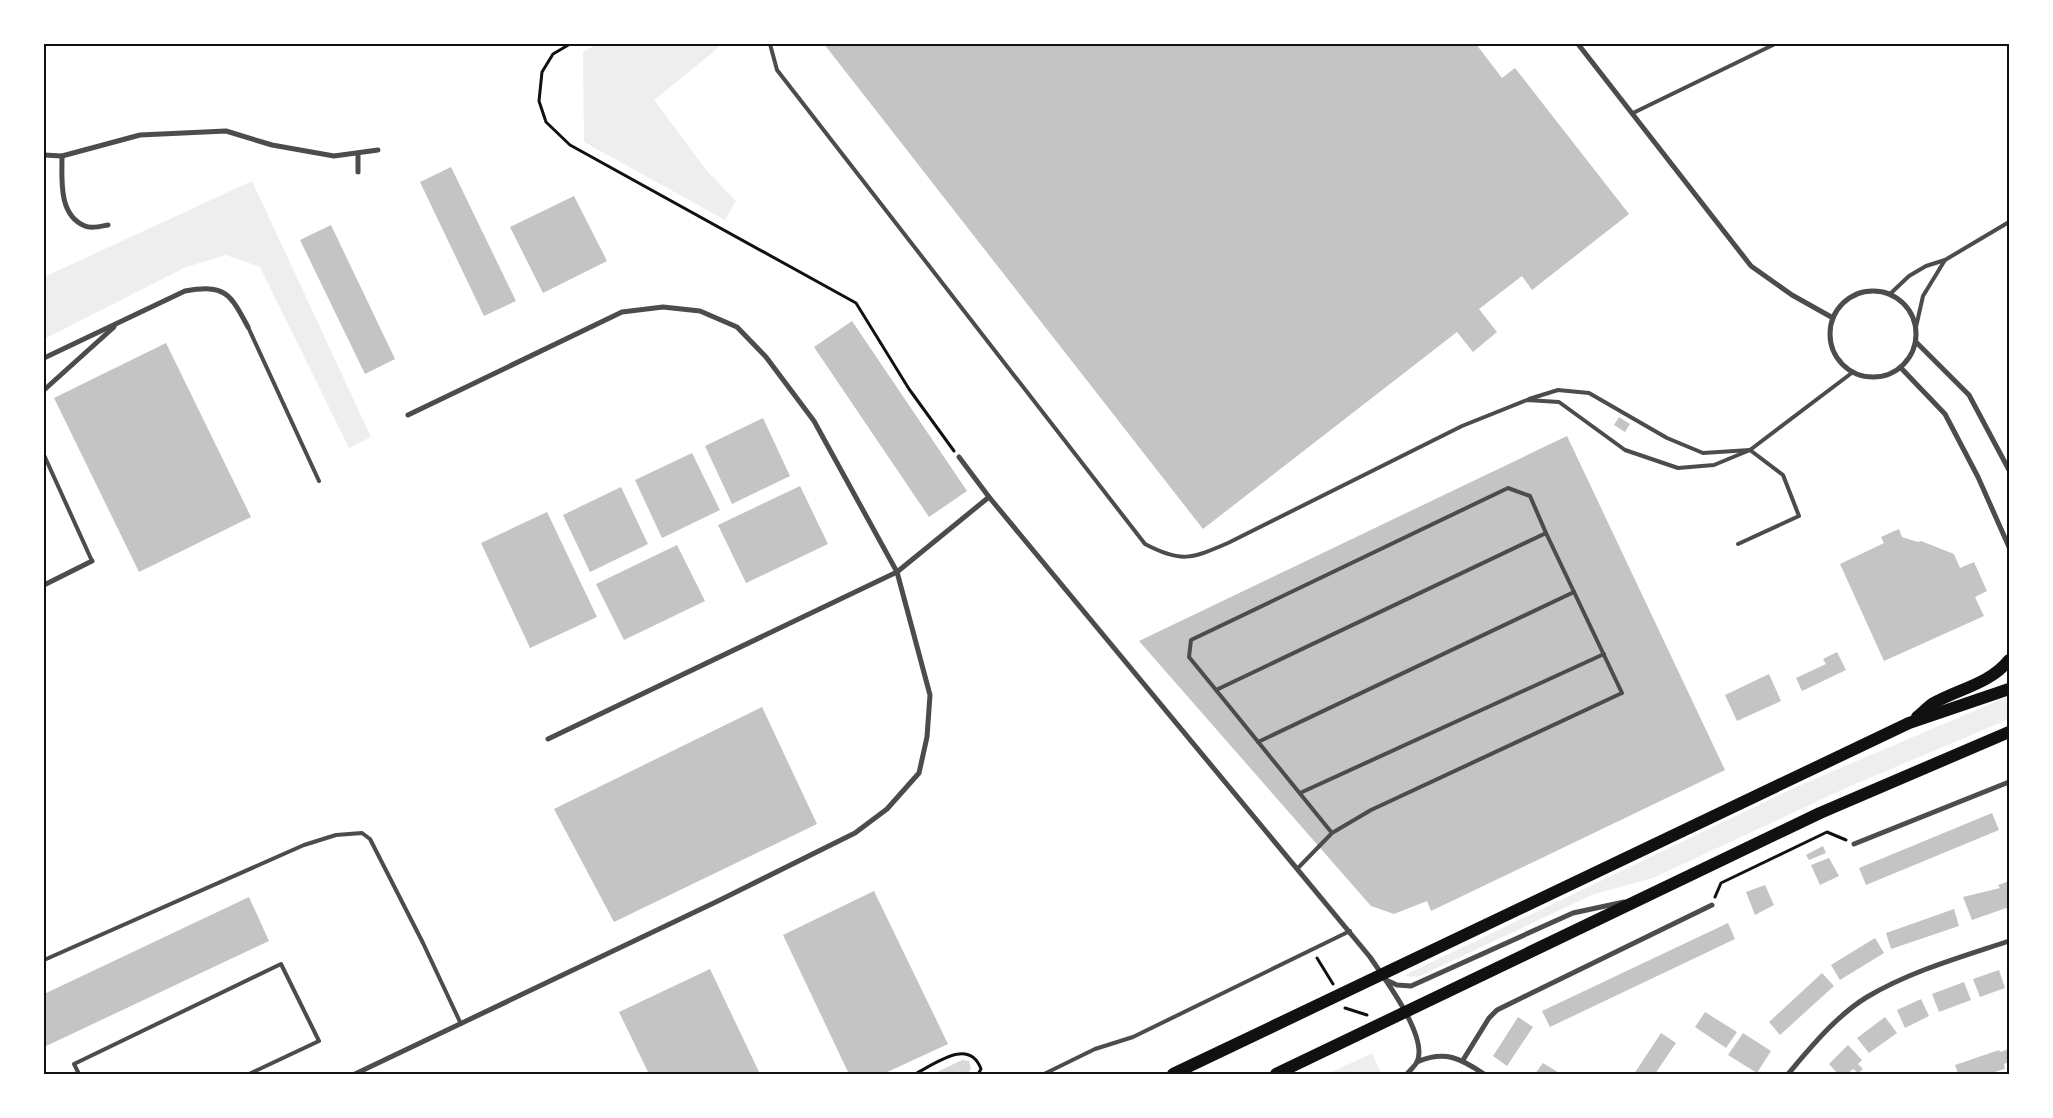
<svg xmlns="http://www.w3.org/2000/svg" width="2053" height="1118" viewBox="0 0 2053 1118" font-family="'Titillium Web',sans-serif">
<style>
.green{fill:#eee}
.water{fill:#d9d9d9}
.building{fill:#c4c4c4}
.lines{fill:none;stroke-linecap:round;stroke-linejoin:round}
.path{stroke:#111;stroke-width:3}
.service{stroke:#4c4c4c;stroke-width:4}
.minor{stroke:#4c4c4c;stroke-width:5}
.trunk{stroke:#111;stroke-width:12}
.neatline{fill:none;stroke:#111;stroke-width:2}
</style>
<rect width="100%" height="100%" fill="#fff"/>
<!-- green -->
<g class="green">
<polygon points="597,44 721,44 712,53 654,100 707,171 736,201 725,220 584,142 583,52"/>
<polygon points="252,181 371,437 349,448 260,267 226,255 186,267 44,339 44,277"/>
<polygon points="2009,696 2009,719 1846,788 1653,878 1594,894 1418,977 1406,976 1407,974 1796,787"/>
<polygon points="1372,1053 1381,1074 1328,1074"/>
</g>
<!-- water -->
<polygon class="water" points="962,1060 969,1061 971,1069 967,1074 933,1074"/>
<!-- building -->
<g class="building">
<polygon points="824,44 1476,44 1502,78 1515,68 1629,214 1532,290 1522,276 1479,309 1497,332 1473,352 1457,332 1203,529"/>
<polygon points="451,167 516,301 484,316 420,182"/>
<polygon points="574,196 607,261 543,293 510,227"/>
<polygon points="331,225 395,359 365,374 300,240"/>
<polygon points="852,321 967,491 929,517 814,347"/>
<polygon points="166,343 251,517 139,572 54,398"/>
<polygon points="1619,417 1630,424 1625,432 1614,425"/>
<polygon points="763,418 790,476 732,504 705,446"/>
<polygon points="1567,436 1725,770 1431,911 1427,901 1394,914 1371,906 1139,641"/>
<polygon points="692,453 720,510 662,538 635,480"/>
<polygon points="800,486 828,544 746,583 718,525"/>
<polygon points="621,487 648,544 590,572 563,515"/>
<polygon points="547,512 597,617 530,648 481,543"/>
<polygon points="1899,529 1902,537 1918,542 1921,541 1954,554 1960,568 1974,562 1987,591 1975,597 1984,616 1884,661 1840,564 1884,543 1881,537"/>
<polygon points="677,545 705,601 624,640 596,584"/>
<polygon points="1837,652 1846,670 1802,691 1796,678 1826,664 1823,659"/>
<polygon points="1769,674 1781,701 1737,721 1725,695"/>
<polygon points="762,707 817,824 614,922 554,809"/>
<polygon points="1992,813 1999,830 1866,885 1859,868"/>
<polygon points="1823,846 1826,853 1809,860 1806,855"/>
<polygon points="1829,858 1839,876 1820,885 1811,865"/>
<polygon points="2009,881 2009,907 1972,920 1963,897 2000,888 1998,885"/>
<polygon points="1765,885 1774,905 1755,915 1746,892"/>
<polygon points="874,891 948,1044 883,1074 849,1074 783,935"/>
<polygon points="249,897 269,941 44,1047 44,994"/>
<polygon points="1954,909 1959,926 1891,949 1886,933"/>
<polygon points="1728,923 1735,939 1550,1027 1542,1011"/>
<polygon points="1875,938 1884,953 1840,980 1831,965"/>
<polygon points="710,969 760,1074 649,1074 619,1012"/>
<polygon points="1999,970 2005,988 1980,997 1973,979"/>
<polygon points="1822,973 1834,986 1780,1035 1769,1022"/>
<polygon points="1964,982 1971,1000 1939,1012 1932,994"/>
<polygon points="1921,999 1929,1016 1905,1028 1897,1010"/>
<polygon points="1705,1012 1737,1032 1726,1048 1695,1027"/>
<polygon points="1518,1017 1533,1027 1507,1066 1493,1056"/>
<polygon points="1885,1017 1897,1033 1869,1053 1857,1038"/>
<polygon points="1661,1033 1676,1043 1655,1074 1634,1074"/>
<polygon points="1743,1033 1771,1051 1757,1073 1728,1055"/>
<polygon points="1848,1045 1862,1060 1858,1064 1863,1069 1858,1073 1853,1069 1847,1074 1838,1074 1829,1064"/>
<polygon points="2009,1049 2009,1062 2004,1064 2005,1069 1988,1074 1958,1074 1955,1065 1999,1050 2000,1052"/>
<polygon points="1543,1063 1556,1071 1561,1074 1535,1074"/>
</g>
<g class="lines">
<!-- path -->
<g class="path">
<polyline points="570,44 553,54 542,72 539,101 546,122 570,145 856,303 909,389 954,451"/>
<polyline points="1715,897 1721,883 1827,832 1846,840"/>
<polyline points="1317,958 1333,984"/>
<polyline points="1345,1008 1367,1015"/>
<path d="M915,1074C935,1064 969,1037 981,1069L978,1074"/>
</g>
<!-- service -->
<g class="service">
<path d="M770,44L777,70L1145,544C1181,563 1191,559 1228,543L1462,426L1527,400L1559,402L1625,450L1678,468L1714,465L1750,450L1853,372"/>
<polyline points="1633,113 1775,44"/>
<polyline points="1890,294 1909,276 1926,266 1945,260 2009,222"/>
<polyline points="248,327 319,481"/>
<polyline points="1916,327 1923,296 1945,260"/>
<polyline points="1529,399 1558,390 1589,393 1667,438 1703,453 1750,450 1783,475 1799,516 1738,544"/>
<polyline points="44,455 92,561"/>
<polyline points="1216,690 1189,657 1191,640 1508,488 1530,496 1546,533"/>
<polyline points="1258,742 1574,592"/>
<polyline points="1300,793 1604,654"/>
<polyline points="1298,868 1332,833 1371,810 1622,693 1546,533 1216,690 1332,833"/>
<polyline points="44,960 304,845 336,835 362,833 370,839 423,943 461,1024"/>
<polyline points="79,1074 74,1064 281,964 319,1041 249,1074"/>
<polyline points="1044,1074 1095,1049 1133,1037 1350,931"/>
</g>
<!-- minor -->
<g class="minor">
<polyline points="1578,44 1751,266 1792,295 1833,318"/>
<polyline points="358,153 358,172"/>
<polyline points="44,155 62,156 140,135 226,131 272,145 334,156 378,150"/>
<path d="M62,156C62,179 58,215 85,226C91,229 102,226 108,225"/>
<circle cx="1873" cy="334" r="43"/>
<polyline points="1916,342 1969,395 2009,470"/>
<path d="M44,358L185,291C225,284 230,293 248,327"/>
<polyline points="1901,368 1945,414 1978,477 2009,547"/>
<polyline points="44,390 114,327"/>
<path d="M959,457L989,497L1370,957C1384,978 1429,1037 1417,1062C1415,1066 1410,1070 1407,1074"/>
<polyline points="44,585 92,561"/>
<polyline points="548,739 897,572 989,497"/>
<polyline points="1854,844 2009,782"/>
<polyline points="1386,980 1397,985 1411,986 1573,913 1624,902"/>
<polyline points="1463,1060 1489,1018 1497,1010 1712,905"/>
<path d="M1417,1062C1445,1050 1460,1058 1484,1074"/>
<polyline points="355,1074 720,900 855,833 887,809 919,773 927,737 930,695 897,572 814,421 766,357 737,327 700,311 663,307 622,312 408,415"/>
<path d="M1788,1074C1811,1047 1836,1016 1867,997C1911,971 1961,957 2009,941"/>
</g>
<!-- trunk -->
<g class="trunk">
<path d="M1917,717C1922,713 1927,708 1932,704C1958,689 1990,684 2009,660"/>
<polyline points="1173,1074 1909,723 2009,689"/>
<polyline points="1276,1074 1820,813 2009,732"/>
</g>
</g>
<!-- border -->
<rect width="2053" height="1118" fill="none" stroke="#ffffff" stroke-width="90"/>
<rect x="45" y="45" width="1963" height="1028" class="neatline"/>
</svg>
